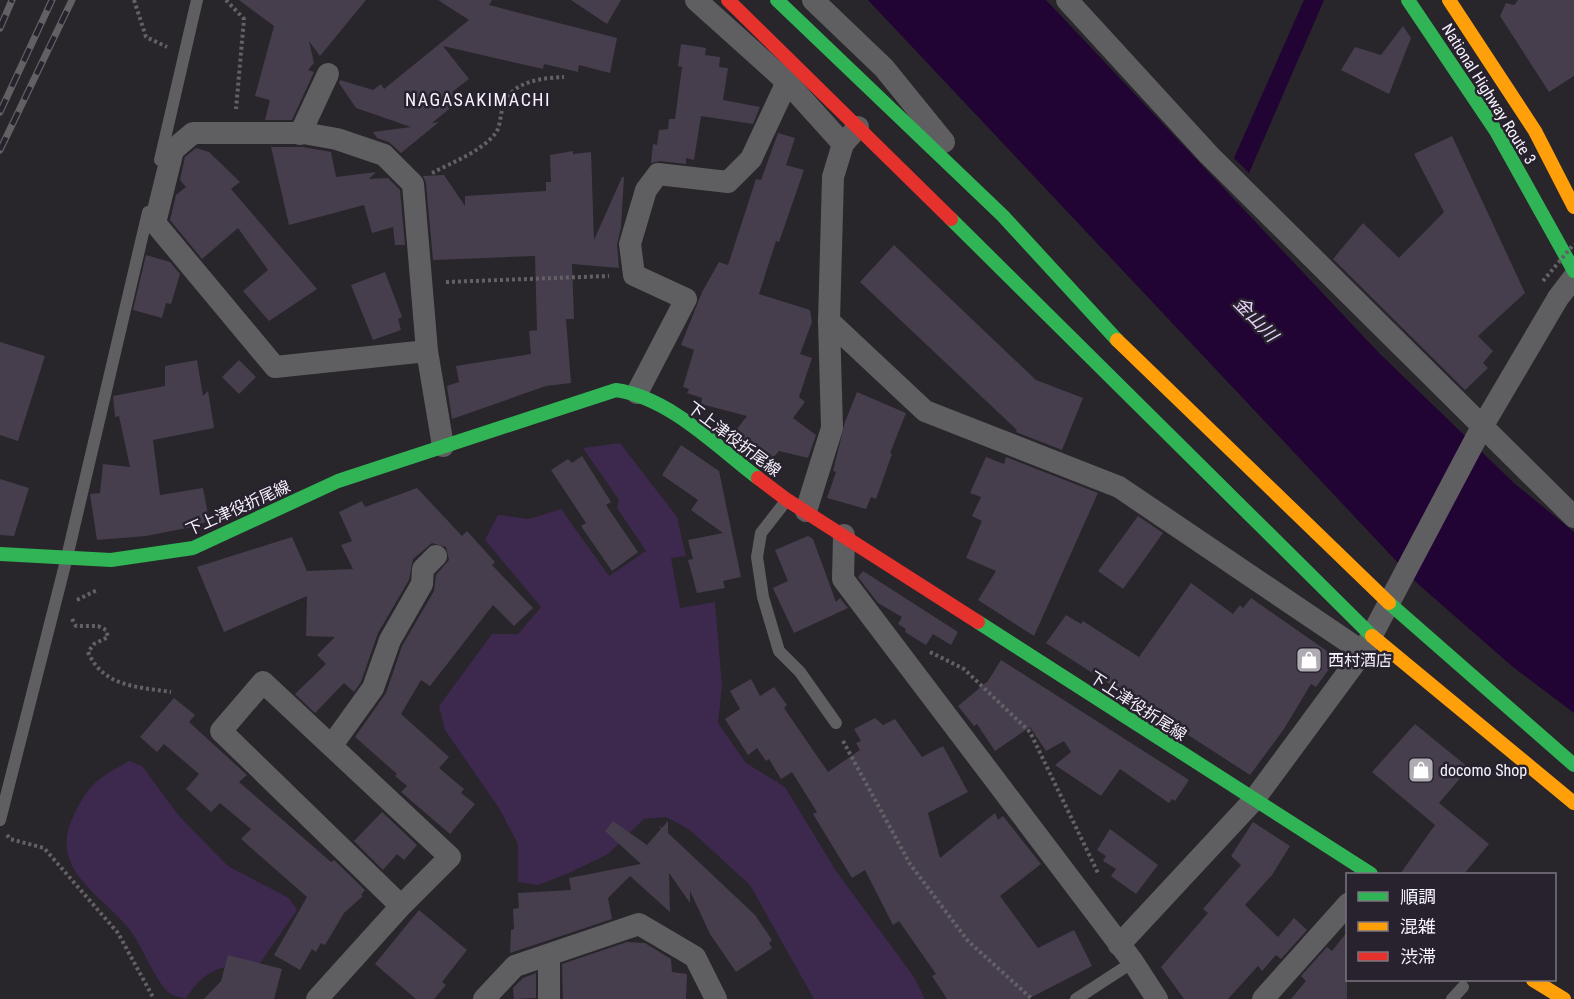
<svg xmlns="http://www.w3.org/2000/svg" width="1574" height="999" viewBox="0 0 1574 999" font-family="'Roboto Condensed','Noto Sans JP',sans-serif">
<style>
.green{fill:#3d284e}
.water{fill:#210334}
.building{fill:#463e4d}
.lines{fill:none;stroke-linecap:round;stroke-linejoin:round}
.path{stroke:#636165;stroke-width:4;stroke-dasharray:3 3;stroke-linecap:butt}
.lane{stroke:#5f5e61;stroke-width:12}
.street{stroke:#5f5e61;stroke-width:22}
.fast{stroke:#30b455;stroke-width:14}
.slow{stroke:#ff9f0a;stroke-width:14}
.jam{stroke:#e5322d;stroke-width:14}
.rail-casing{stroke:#626063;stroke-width:7}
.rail{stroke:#28222e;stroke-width:4.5;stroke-dasharray:14;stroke-linecap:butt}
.path-bridge{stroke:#636165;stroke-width:4;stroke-dasharray:3 3;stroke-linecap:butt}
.labels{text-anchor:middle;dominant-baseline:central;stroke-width:5;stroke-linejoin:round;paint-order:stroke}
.street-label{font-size:16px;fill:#f7f3fc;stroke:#28222e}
.poi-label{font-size:16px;fill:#f7f3fc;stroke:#28222e;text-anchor:start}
.neighbourhood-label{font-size:18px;letter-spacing:1.5px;fill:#f7f3fc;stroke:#28222e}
.water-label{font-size:18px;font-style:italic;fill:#e7d4f9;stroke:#28222e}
</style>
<rect width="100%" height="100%" fill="#28252b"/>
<!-- green -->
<g class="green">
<polygon points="620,443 677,517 686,556 671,558 680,608 715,602 722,686 718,723 746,763 785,787 836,871 914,977 925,999 814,999 750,885 690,830 666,817 644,819 608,854 569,873 538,885 518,882 518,844 499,808 445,730 439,706 492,634 518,634 541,607 485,540 498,515 529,519 561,509 609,576 646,551 617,508 619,500 583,448"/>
<path d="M129,761L142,766L180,817L228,866L289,898L297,910L256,969C227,959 201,972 186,999C182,997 173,996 169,993C156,982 142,946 130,930C102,895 48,870 73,817C89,783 97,779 129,761Z"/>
</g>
<!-- water -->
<g class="water">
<polygon points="868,0 1046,0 1380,354 1515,484 1574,532 1574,713 1513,667 1418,584"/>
<polygon points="1304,0 1324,0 1249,173 1234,158"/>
</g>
<!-- building -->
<g class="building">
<polygon points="239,0 366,0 320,56 309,41 314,63 308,70 314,72 292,120 265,120 270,100 255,96 274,26"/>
<polygon points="438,0 492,0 489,5 617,38 610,73 579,65 578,72 544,64 543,69 443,46 469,79 452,92 459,101 432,123 439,122 401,153 389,142 377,138 373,132 411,127 356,108 339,83 340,80 373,90 381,84 384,89 469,20"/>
<polygon points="571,0 621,0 607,24"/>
<polygon points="1518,0 1574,0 1574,76 1549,92 1500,16 1506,3 1514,5"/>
<polygon points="1403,26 1411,38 1389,94 1341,70 1355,47 1381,55"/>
<polygon points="681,44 706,48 705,55 720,57 719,67 728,68 723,100 760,107 753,124 701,116 694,160 686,158 686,164 660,161 651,163 653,144 657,145 659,130 668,129 669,119 675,119 682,67 678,66"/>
<polygon points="778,133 795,138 786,165 804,170 779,242 776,241 759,294 810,310 812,322 800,354 812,358 799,397 805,402 793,418 816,435 808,458 779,451 769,463 732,435 747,416 701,404 702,398 687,393 689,389 683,387 694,350 681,345 702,292 719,262 728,265 756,179 761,180"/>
<polygon points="1452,136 1525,293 1478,336 1493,351 1483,363 1488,368 1465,390 1333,259 1363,223 1399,258 1444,212 1414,154"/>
<polygon points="271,147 303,147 331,152 336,177 376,172 369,179 388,178 400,190 405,245 395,245 393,227 372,233 364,205 289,225"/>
<polygon points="196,148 209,152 240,182 231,189 317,289 269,321 243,291 268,270 238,228 202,259 170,220 176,195 186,187 180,180 185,157"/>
<polygon points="573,151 573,154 591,152 594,240 622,177 624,177 621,227 617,245 619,268 572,264 574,319 566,319 571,383 546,386 452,419 447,386 459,382 456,366 531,354 529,331 537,330 535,256 433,260 426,183 423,176 444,175 465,206 465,196 546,191 546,182 551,182 550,155"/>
<polygon points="894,245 1036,380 1083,398 1062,450 1016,432 1017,430 860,282"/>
<polygon points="146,255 170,262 180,274 171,304 166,303 162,318 133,310"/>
<polygon points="385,272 402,317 398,319 401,330 373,340 351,285"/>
<polygon points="0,342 45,356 18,441 0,435"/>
<polygon points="197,360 203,396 208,391 214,428 153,440 160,495 203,488 209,520 197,526 146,536 97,540 90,494 100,493 103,464 130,467 119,416 115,417 113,396 165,386 165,366"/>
<polygon points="239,360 256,377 239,394 222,377"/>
<polygon points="857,392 906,413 890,453 892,454 876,499 871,497 866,509 827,498 836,472 833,471 845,422"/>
<polygon points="681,445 719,471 741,577 723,581 725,588 697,593 688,560 693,559 688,540 723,533 691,510 698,500 662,475"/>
<polygon points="582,456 611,502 606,505 638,552 612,571 581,526 586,523 551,470 568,459 572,463"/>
<polygon points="986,457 1004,464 1006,457 1098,493 1034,636 978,600 996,571 966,558 982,521 972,516 981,497 970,493"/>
<polygon points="0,479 29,488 14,536 0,535"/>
<polygon points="417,488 462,536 467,531 495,562 492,565 533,608 514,626 493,605 430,686 421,680 401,714 449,757 439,768 464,789 461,793 475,804 450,834 401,792 407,786 395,776 397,774 355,737 386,693 402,646 434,591 436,575 449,560 446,547 432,543 413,559 409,580 378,633 361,682 354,692 344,683 315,713 295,694 326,664 317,655 335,637 306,636 307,596 224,632 197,567 292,537 307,571 353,569 341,545 352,541 339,512 362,501 365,507"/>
<polygon points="1138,516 1163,533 1123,589 1098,571"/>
<polygon points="808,536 813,539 836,602 840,598 848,608 794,633 773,588 788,581 775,550"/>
<polygon points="863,571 958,632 951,645 933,634 926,645 905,632 906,629 898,624 902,617 878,603 858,577"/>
<polygon points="1191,583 1233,614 1240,605 1243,608 1251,598 1337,658 1316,687 1311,684 1284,729 1250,775 1046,643 1066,615 1081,624 1083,621 1139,657"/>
<polygon points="1001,660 1189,780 1175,801 1172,799 1169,803 1120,769 1101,796 1055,765 1071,752 1064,741 1046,751 1030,727 995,751 977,724 974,726 958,706 988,681"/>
<polygon points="751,679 760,696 774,687 787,705 784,708 828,772 860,750 856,743 861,741 854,729 875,718 883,725 895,719 922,757 943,746 968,792 928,813 940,858 995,813 998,820 1003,816 1041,864 1000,896 1038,948 1074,930 1092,966 1028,999 947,999 932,976 936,974 899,921 893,925 865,870 852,878 813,814 817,812 792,772 781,779 769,759 766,761 757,748 748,755 725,719 740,709 730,691"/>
<polygon points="174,698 195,715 189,722 247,775 239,782 331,862 334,860 365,890 361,895 363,896 344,913 325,945 321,943 316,952 312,949 300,970 274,955 307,897 241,839 251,829 220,803 211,812 186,789 199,774 164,744 157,752 140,737"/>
<polygon points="1415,724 1469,768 1439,803 1489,844 1464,874 1400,874 1435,825 1372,772"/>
<polygon points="382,812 417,845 404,860 397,854 383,870 354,841"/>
<polygon points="613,821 647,845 661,829 659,825 662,828 668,821 668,833 755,915 772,940 769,943 772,948 736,972 710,934 690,891 690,903 669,873 670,912 630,876 608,898 612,919 510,953 511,930 514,929 513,909 519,908 518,893 571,890 569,878 641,864 605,831"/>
<polygon points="1253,822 1290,846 1272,875 1245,905 1278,937 1294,918 1307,930 1281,959 1276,955 1262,971 1258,966 1228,999 1184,999 1161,967 1208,913 1203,909 1241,865 1231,856"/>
<polygon points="1110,829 1158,865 1136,894 1111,876 1116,869 1103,861 1106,856 1097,850"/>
<polygon points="419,910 467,950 442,982 446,985 434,999 416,999 375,964"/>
<polygon points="1347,932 1347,999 1291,999 1306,981 1301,976 1327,947 1332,951"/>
<polygon points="627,942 645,943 671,959 672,972 687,974 686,999 563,999 562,964"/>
<polygon points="228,955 282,969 274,999 204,999 221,981"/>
<polygon points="536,973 536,998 514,999 513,988 523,978"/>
</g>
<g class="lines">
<!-- path -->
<g class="path">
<polyline points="134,0 146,37 167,47"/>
<polyline points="226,0 244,19 236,109"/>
<path d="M432,173C453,162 480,152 495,134C501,127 500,113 504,103C514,81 542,78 564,77"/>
<polyline points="446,282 609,276"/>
<polyline points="77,600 97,590"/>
<path d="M72,619L76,626H98L106,630L108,637L94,644L88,652C103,687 138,687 171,692"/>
<polyline points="930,652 964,669 1030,732 1098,873"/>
<polyline points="843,741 910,864 968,941 1032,999"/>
<polyline points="7,835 10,839 44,848 118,933 154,999"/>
</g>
<!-- lane -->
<g class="lane">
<polyline points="160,160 197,0"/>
<polyline points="786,501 761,533 757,557 763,597 779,651 800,672 836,723"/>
<polyline points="0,820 67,557 148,212"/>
<polyline points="1076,999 1133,962"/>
<polyline points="1452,999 1463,987"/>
</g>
<!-- street -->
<g class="street">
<polyline points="696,0 787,82 843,144"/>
<polyline points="813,0 884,68 944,142"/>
<polyline points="1067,0 1209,155 1574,517"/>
<polyline points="300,134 328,74"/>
<polyline points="829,321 925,411 1119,487 1363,652"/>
<polyline points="427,351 275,367 155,223 173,150 193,133 303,133 337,139 384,155 413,184 427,351 443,446"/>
<polyline points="637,393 686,299 634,275 630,244 646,190 658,174 728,182 751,159 787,82"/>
<polyline points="806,511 832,428 829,321 833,177 843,144 858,127"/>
<polyline points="844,535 843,579 1133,962 1157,999"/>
<polyline points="332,745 373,688 390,640 422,584 423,569 436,556"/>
<polyline points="1119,945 1253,801 1363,652 1482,427 1558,298 1574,277"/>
<polyline points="317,999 401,906 450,857 263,682 221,731 401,906"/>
<polyline points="484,999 515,966 639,924 695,957 716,999"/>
<polyline points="549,999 549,956"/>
<polyline points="1263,999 1348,904"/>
</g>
<!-- fast -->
<g class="fast">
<polyline points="777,0 1003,216 1117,340"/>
<polyline points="1408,0 1496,131 1574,271"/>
<polyline points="951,219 1372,636"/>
<path d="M0,554L111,560L193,548L338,481L616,390C670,398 716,446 758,478"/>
<polyline points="1389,603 1574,765"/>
<polyline points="978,622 1371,874"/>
</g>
<!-- slow -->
<g class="slow">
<polyline points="1449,0 1535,131 1574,207"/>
<polyline points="1117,340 1389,603"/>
<polyline points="1372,636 1574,803"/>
<polyline points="1533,980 1564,999"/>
</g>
<!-- jam -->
<g class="jam">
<polyline points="728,0 951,219"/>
<polyline points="758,478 787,500 978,622"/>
</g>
<defs>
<g id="rail">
<polyline points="0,28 12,0"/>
<polyline points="0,112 52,0"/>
<polyline points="0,150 72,0"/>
</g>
</defs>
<!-- rail casing -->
<use href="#rail" class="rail-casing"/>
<!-- rail -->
<use href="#rail" class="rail"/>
<!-- path-bridge -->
<polyline class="path-bridge" points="1543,281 1574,244"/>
</g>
<!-- icons -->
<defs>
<symbol id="shop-square" viewBox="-11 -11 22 22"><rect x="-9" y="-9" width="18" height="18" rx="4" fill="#afabb3" stroke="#28222e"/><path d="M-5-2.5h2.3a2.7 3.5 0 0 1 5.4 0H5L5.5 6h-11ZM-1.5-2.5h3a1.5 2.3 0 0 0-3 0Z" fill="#fff"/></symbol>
</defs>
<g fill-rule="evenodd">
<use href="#shop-square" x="1294" y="645" width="30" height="30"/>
<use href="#shop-square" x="1406" y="755" width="30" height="30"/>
</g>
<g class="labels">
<!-- street labels -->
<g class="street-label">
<text transform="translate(1489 94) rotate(58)">National Highway Route 3</text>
<text transform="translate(734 439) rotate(37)">下上津役折尾線</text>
<text transform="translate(238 508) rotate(-24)">下上津役折尾線</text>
<text transform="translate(1138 706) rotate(33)">下上津役折尾線</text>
</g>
<!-- poi labels -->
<g class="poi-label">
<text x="1328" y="660">西村酒店</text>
<text x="1440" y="770">docomo Shop</text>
</g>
<!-- neighbourhood labels -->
<g class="neighbourhood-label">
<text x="478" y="99">NAGASAKIMACHI</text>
</g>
<!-- water labels -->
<g class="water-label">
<text transform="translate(1256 319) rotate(46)">金山川</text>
</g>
</g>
<!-- legend -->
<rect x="1346" y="873" width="210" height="108" fill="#28222e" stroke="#7b7680" stroke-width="1.5"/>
<rect x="1358" y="892" width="30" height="9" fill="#30b455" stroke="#7b7680" stroke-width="1.5"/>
<text x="1400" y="903" font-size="18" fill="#f7f3fc">順調</text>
<rect x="1358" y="922" width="30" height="9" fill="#ff9f0a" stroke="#7b7680" stroke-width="1.5"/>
<text x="1400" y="933" font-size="18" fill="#f7f3fc">混雑</text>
<rect x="1358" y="952" width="30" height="9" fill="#e5322d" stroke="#7b7680" stroke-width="1.5"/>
<text x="1400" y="963" font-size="18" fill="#f7f3fc">渋滞</text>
</svg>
